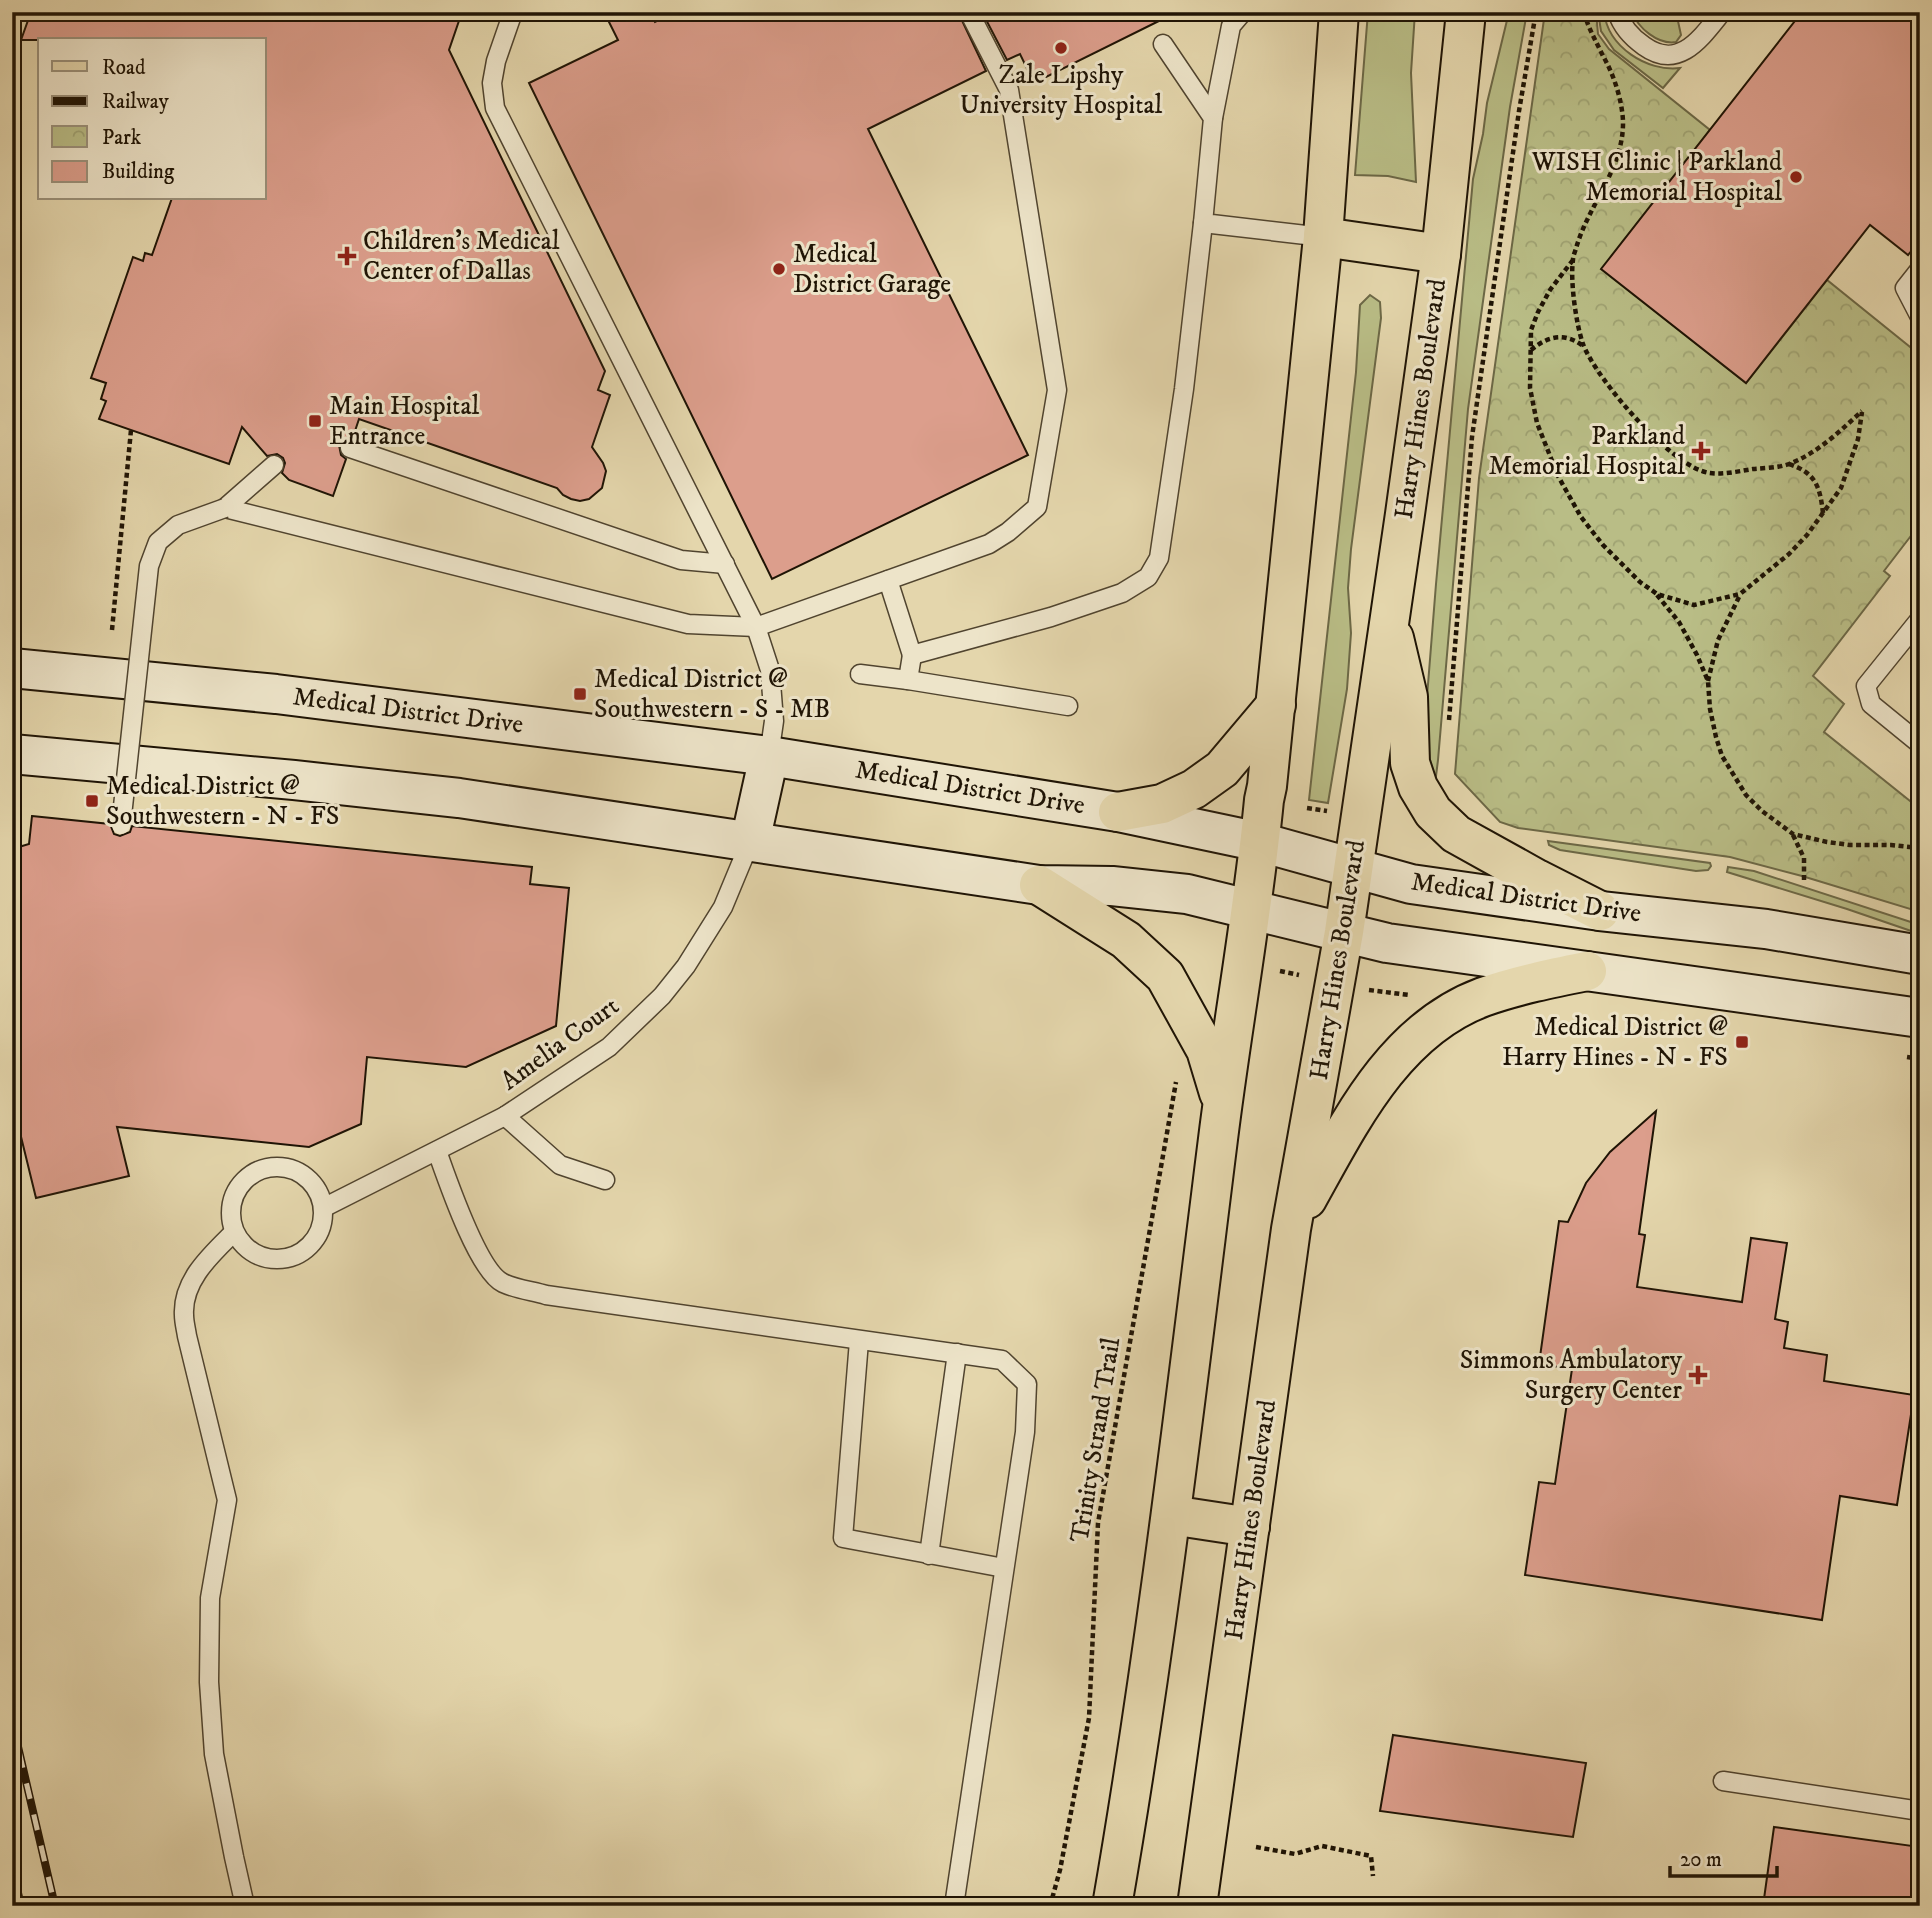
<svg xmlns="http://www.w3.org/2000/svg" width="1932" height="1918" viewBox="0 0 1932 1918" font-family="'IM FELL DW Pica',serif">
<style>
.grass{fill:#b9bd86;stroke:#6c6846;stroke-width:2}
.park{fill:url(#park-crowns);stroke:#6c6846;stroke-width:2}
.building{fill:#dc9e8c;stroke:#1f1405;stroke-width:2}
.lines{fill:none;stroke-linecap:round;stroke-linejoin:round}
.lane-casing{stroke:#50442f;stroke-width:21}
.secondary-casing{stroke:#1f1405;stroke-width:42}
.primary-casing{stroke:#1f1405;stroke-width:42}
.path{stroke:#1f1405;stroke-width:4.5;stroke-dasharray:5 3.5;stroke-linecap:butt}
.lane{stroke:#ede4c9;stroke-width:18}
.secondary{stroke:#ede4c9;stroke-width:38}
.primary{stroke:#e4d6ac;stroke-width:38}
.rail-casing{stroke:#1f1405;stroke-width:8}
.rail{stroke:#ede4c9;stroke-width:5;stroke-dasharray:16;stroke-linecap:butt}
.lane-bridge-casing{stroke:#50442f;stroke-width:21;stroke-linecap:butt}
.path-bridge{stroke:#1f1405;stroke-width:4.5;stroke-dasharray:5 3.5;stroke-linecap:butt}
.lane-bridge{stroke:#ede4c9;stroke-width:18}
.poi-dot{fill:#8f2418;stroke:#ede4c9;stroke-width:2.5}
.labels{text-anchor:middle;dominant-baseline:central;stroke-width:6;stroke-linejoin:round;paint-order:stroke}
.poi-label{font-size:26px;fill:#1f1405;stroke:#ede4c9;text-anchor:start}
.street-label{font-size:26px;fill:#1f1405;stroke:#ede4c9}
</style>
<defs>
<pattern id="park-crowns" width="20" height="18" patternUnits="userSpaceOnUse" patternTransform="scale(1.75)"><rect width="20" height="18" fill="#b9bd86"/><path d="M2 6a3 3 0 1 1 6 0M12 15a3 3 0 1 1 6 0" fill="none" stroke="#9fa272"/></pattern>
</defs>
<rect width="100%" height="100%" fill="#e4d6ac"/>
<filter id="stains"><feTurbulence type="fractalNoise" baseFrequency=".00286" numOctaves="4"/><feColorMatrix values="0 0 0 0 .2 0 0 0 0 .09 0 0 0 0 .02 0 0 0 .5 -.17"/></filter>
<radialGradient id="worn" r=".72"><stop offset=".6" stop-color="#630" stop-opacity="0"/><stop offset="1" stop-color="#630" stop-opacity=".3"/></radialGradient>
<!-- grass -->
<g class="grass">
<polygon points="1368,12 1415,12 1411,73 1416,182 1388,176 1355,175"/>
<polygon points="1509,12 1527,12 1510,107 1468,409 1438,760 1436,776 1431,778 1426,755 1425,722 1436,584 1473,179 1483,134 1487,103"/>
<path d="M1598,12H1604C1608,47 1647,72 1680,68L1663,88L1614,50L1601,31Z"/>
<path d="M1632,12H1676L1681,35L1676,42C1658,45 1638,28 1632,12Z"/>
<polygon points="1370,295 1380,302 1381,318 1351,549 1348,588 1351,633 1347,689 1328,803 1309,800 1356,372 1360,305"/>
<polygon points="1548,841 1710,863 1711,866 1708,870 1696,871 1560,850 1549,845"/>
<polygon points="1728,867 1754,871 1920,925 1920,934 1847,909 1727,872"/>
</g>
<!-- park -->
<polygon class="park" points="1545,12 1596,12 1598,34 1609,49 1710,130 1602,269 1746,383 1827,280 1920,355 1920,524 1884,571 1890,576 1813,676 1844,704 1824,732 1920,809 1920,912 1802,876 1730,857 1518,828 1500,822 1455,774 1479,478"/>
<!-- building -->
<g class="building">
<polygon points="31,12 462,12 449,50 605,371 598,390 610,395 592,447 603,463 606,471 602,488 589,499 580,501 571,499 563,495 557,488 359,419 353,437 343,439 339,445 341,455 346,459 333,496 289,480 282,473 285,463 283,458 277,454 267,456 242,427 229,464 99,419 106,401 101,399 106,383 91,378 133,257 143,261 145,253 152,255 172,198 264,198 264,40 21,40"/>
<polygon points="604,12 650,12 655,22 675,12 958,12 986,71 868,129 1028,455 772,579 529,83 618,40"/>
<polygon points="982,12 1177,12 1034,83 1020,54 1007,60"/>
<polygon points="1802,12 1920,12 1920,240 1908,255 1870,225 1746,383 1601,269"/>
<polygon points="32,816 110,824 114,834 120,836 130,832 132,826 532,867 530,884 569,888 556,1026 466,1067 367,1057 361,1124 309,1147 117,1127 129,1176 36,1198 12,1100 12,849 29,844"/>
<polygon points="1656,1111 1639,1234 1645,1235 1637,1287 1742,1302 1751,1238 1787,1243 1775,1319 1788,1322 1784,1348 1827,1355 1824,1381 1914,1395 1897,1505 1840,1496 1822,1620 1525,1575 1539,1482 1555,1484 1572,1369 1539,1364 1559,1221 1568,1222 1586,1183 1610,1152"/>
<polygon points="1393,1735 1586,1763 1573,1837 1380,1811"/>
<polygon points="1774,1827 1920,1847 1920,1906 1763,1906"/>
</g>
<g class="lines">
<defs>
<g id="lane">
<polyline points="513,12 496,61 492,83 495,108 756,627 770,670 774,721 769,756"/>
<path d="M1617,12C1622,27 1631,37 1644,46C1679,71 1701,38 1722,12"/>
<polyline points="1163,44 1213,118 1203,223 1323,237"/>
<polyline points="1213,118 1231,26 1243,12"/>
<polyline points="1920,269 1905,288 1920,317"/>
<polyline points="350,448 681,560 725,564"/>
<polyline points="225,508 688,624 756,627 989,544 1008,532 1037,507 1057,390 1009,90 969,12"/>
<polyline points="225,508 274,465"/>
<polyline points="888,580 912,655 1051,617 1122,593 1148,577 1159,558 1184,389 1203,223"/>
<polyline points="1920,619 1866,686 1871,704 1920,744"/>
<polyline points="912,655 908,680 1068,706"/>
<polyline points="860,674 908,680"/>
<polyline points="505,1116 560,1165 605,1180"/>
<path d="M437,1151C447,1179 478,1271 503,1283C516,1289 532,1291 546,1295L1002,1360L1027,1384L1025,1432L954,1906"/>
<circle cx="277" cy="1213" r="46"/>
<polyline points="323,1208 505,1116 609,1047 662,996 686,966 723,907 750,842"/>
<path d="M234,1232C212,1254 182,1280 184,1315C184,1322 186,1329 187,1336L227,1500L210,1598L209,1682L214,1754L234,1857L245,1906"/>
<polyline points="859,1341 843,1538 1004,1568"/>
<polyline points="929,1555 957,1353"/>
<polyline points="1723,1781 1920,1811"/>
</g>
<g id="secondary">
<polyline points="12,668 276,694 769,756 1118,812 1260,842 1411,884 1600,911 1766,929 1920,955"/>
<polyline points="12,754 294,780 459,798 1039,885 1112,886 1187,894 1387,943 1920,1018"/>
<polyline points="750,842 769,756"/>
</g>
<g id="primary">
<polyline points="1323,237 1441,254"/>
<polyline points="1394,638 1408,697 1410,763 1418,787 1433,812 1456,834 1537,879 1600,911"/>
<polyline points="1118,812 1162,804 1194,789 1222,769 1276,705"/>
<polyline points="1039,885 1126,940 1165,976 1206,1050 1219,1093"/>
<path d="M1307,1199C1350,1122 1394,1030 1483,997C1517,985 1552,978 1587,971"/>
<polyline points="1171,1515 1250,1527"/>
<path d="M1112,1906C1156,1652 1186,1395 1218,1139C1232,1026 1253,914 1264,800L1267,786L1323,237L1339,12"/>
<polyline points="1197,1906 1291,1229 1344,932 1405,514 1441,254 1466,12"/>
</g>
</defs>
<!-- lane casing -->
<use href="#lane" class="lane-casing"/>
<!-- secondary casing -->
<use href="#secondary" class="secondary-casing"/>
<!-- primary casing -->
<use href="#primary" class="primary-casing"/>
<!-- path -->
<g class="path">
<path d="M1584,12C1588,28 1596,41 1603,56C1614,75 1622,100 1623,121C1624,167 1590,203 1577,245C1576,250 1573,255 1573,260C1570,281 1576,324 1583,344C1596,379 1673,469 1710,473C1724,475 1739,471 1753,469C1764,468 1778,468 1789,464C1818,453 1840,431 1862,411"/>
<polyline points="1573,260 1550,290 1538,312 1531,330 1530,388 1537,423 1558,476 1581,517 1603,545 1640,582 1657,594 1694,605 1740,594 1789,554 1807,535 1841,488 1858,439 1862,412"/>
<path d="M1531,350C1548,336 1565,332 1583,346"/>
<path d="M1789,464C1816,473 1820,487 1823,513"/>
<polyline points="1657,595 1679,622 1697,655 1708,681 1710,709 1716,737 1722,756 1746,795 1762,811 1793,834 1827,842 1850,845 1891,845 1920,848"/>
<polyline points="1708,681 1718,640 1740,595"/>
<polyline points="1449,720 1472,437 1519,111 1536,12"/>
<polyline points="1307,808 1327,811"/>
<polyline points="1793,835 1804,858 1804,882"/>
<polyline points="1280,971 1299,975"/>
<polyline points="1369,990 1409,995"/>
<polyline points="1907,1057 1920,1059"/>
<polyline points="1256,1847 1295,1854 1322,1846 1371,1856 1373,1876"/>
<polyline points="1050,1906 1060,1870 1089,1718 1098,1523 1176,1082"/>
</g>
<!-- lane -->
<use href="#lane" class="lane"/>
<!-- secondary -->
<use href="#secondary" class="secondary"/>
<!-- primary -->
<use href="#primary" class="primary"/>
<defs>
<g id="rail">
<polyline points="12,1721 55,1906"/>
<polyline points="12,1867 21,1906"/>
</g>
</defs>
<!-- rail casing -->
<use href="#rail" class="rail-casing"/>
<!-- rail -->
<use href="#rail" class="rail"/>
<defs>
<polyline id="lane-bridge" points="121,825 149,566 158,542 178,525 225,508"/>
</defs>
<!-- lane-bridge casing -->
<use href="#lane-bridge" class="lane-bridge-casing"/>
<!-- path-bridge -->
<polyline class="path-bridge" points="112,630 131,430"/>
<!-- lane-bridge -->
<use href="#lane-bridge" class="lane-bridge"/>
</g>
<!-- markers -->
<g class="poi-dot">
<circle cx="1061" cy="48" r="7"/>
<circle cx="1796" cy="177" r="7"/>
<path d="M343.5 245.5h7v7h7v7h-7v7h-7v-7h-7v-7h7z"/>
<circle cx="779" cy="269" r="7"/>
<rect x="308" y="414" width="14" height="14" rx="3.5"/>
<path d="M1697.5 440.5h7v7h7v7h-7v7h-7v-7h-7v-7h7z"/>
<rect x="573" y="687" width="14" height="14" rx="3.5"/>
<rect x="85" y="794" width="14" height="14" rx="3.5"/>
<rect x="1735" y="1035" width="14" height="14" rx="3.5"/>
<path d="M1694.5 1364.5h7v7h7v7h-7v7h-7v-7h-7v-7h7z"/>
</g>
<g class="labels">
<!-- poi labels -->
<g class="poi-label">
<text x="1061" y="75" text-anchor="middle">Zale Lipshy<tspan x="1061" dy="30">University Hospital</tspan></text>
<text x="1782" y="162" text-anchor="end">WISH Clinic | Parkland<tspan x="1782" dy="30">Memorial Hospital</tspan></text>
<text x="363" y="241">Children's Medical<tspan x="363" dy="30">Center of Dallas</tspan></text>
<text x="793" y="254">Medical<tspan x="793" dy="30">District Garage</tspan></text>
<text x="329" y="406">Main Hospital<tspan x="329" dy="30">Entrance</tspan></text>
<text x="1685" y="436" text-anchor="end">Parkland<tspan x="1685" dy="30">Memorial Hospital</tspan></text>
<text x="594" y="679">Medical District @<tspan x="594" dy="30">Southwestern - S - MB</tspan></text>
<text x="106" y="786">Medical District @<tspan x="106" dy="30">Southwestern - N - FS</tspan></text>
<text x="1728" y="1027" text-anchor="end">Medical District @<tspan x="1728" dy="30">Harry Hines - N - FS</tspan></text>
<text x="1682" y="1360" text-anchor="end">Simmons Ambulatory<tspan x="1682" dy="30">Surgery Center</tspan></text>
</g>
<!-- street labels -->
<g class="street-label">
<text transform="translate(1421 399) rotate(-82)">Harry Hines Boulevard</text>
<text transform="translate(408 711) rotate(7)">Medical District Drive</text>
<text transform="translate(970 788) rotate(9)">Medical District Drive</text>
<text transform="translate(1526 898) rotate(8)">Medical District Drive</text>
<text transform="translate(1338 960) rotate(-81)">Harry Hines Boulevard</text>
<text transform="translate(560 1044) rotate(-36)">Amelia Court</text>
<text transform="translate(1096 1440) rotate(-81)">Trinity Strand Trail</text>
<text transform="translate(1251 1520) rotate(-82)">Harry Hines Boulevard</text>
</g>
</g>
<!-- margin -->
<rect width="1932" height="1918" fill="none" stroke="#e4d6ac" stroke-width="42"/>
<rect x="14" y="14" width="1904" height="1890" fill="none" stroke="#1f1405" stroke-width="3.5"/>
<rect x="21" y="21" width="1890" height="1876" fill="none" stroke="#1f1405" stroke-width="2"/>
<!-- legend -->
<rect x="38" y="38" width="228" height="161" fill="#ede4c9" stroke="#9b917b" stroke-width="2"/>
<rect x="52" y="61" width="35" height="10" fill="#e4d6ac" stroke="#9b917b" stroke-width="2"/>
<text x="102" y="74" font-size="21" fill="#1f1405">Road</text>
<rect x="52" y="96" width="35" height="10" fill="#1f1405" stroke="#9b917b" stroke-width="2"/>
<text x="102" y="108" font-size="21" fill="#1f1405">Railway</text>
<rect x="52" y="126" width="35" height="21" fill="url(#park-crowns)" stroke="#9b917b" stroke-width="2"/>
<text x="102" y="144" font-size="21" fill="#1f1405">Park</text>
<rect x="52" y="161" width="35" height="21" fill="#dc9e8c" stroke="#9b917b" stroke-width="2"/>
<text x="102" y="178" font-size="21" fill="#1f1405">Building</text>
<!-- scale -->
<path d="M1670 1866v10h107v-10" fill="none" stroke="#1f1405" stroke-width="3.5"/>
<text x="1680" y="1866" font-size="21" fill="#1f1405" stroke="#ede4c9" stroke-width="5" paint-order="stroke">20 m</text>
<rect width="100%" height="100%" filter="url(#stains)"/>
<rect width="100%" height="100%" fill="url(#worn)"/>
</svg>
